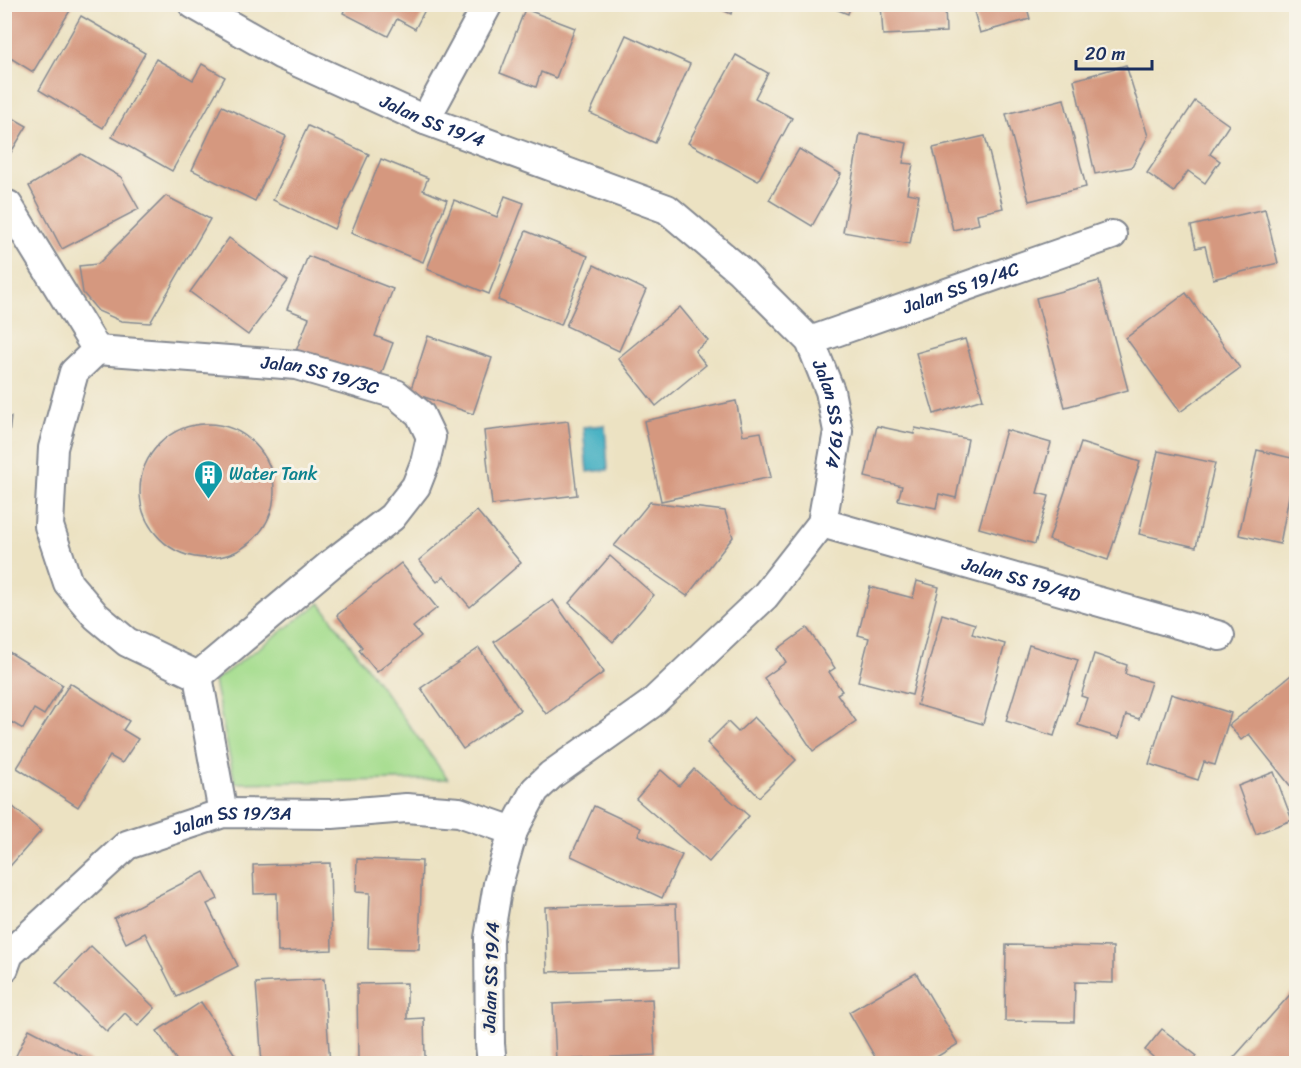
<svg xmlns="http://www.w3.org/2000/svg" width="1301" height="1068" viewBox="0 0 1301 1068" font-family="Sriracha,sans-serif">
<style>
.green{fill:#a5dd8e;stroke:#608676;stroke-width:1.5}
.water{fill:#46b1c3;stroke:#307090;stroke-width:1.5}
.building{fill:#d5987f}
.lines{fill:none;stroke-linecap:round;stroke-linejoin:round}
.minor-casing{stroke:#848890;stroke-width:32}
.minor{stroke:#fff;stroke-width:28}
.labels{text-anchor:middle;dominant-baseline:central;stroke-width:6;stroke-linejoin:round;paint-order:stroke}
.street-label{font-size:18px;fill:#1b2f5e;stroke:#f7f3e8}
.culture-label{font-size:18px;fill:#0d838f;stroke:#f7f3e8;text-anchor:start}
</style>
<rect width="100%" height="100%" fill="#f7f3e8"/>
<filter id="ink" filterUnits="userSpaceOnUse"><feTurbulence type="fractalNoise" baseFrequency=".0167" numOctaves="2"/><feDisplacementMap in="SourceGraphic" scale="12" xChannelSelector="R" yChannelSelector="G"/><feConvolveMatrix kernelMatrix="1 2 1 2 8 2 1 2 1" color-interpolation-filters="sRGB"/></filter>
<filter id="wash" filterUnits="userSpaceOnUse"><feTurbulence type="fractalNoise" baseFrequency=".008" numOctaves="4" result="noise"/><feDisplacementMap in="SourceGraphic" scale="24" xChannelSelector="R" yChannelSelector="G"/><feGaussianBlur stdDeviation="1.35" result="paint"/><feColorMatrix in="noise" values="0 0 0 0 0 0 0 0 0 0 0 0 0 0 0 0 0 1.4 0 .05"/><feComposite in="paint" operator="in"/></filter>
<g filter="url(#wash)">
<rect width="100%" height="100%" fill="#ece2c2"/>
<!-- green -->
<polygon class="green" points="320,603 448,779 235,783 214,681"/>
<!-- water -->
<polygon class="water" points="605,425 608,470 587,472 583,427"/>
<g id="blocks">
<!-- building -->
<g class="building">
<polygon points="4,4 74,4 33,72 4,54"/>
<polygon points="347,4 428,4 415,29 397,19 388,36 343,13"/>
<polygon points="710,4 734,4 731,14"/>
<polygon points="823,4 851,4 848,14"/>
<polygon points="881,4 945,4 946,32 883,35"/>
<polygon points="972,4 1026,4 1030,19 980,33"/>
<polygon points="525,9 575,28 556,78 541,72 536,87 500,73"/>
<polygon points="81,16 145,53 103,128 39,90"/>
<polygon points="626,35 690,64 655,143 590,113"/>
<polygon points="736,55 768,73 755,98 792,118 758,181 688,143"/>
<polygon points="156,59 193,80 202,64 225,77 172,171 112,137"/>
<polygon points="1126,65 1148,136 1132,167 1095,174 1074,80"/>
<polygon points="1064,99 1086,187 1029,201 1006,114"/>
<polygon points="1195,101 1229,125 1210,154 1220,161 1205,183 1188,171 1174,192 1147,173"/>
<polygon points="222,106 286,136 255,201 192,170"/>
<polygon points="4,113 27,126 4,164"/>
<polygon points="308,126 369,154 334,229 273,200"/>
<polygon points="860,134 907,143 903,163 913,164 907,193 919,195 910,244 843,232"/>
<polygon points="985,136 1003,208 977,214 979,224 953,230 933,148"/>
<polygon points="799,149 841,174 812,226 769,200"/>
<polygon points="81,154 121,177 139,209 62,249 29,186"/>
<polygon points="381,159 428,178 423,190 447,200 423,262 351,233"/>
<polygon points="166,196 210,219 150,323 121,321 98,311 83,293 79,266 98,264"/>
<polygon points="505,196 524,203 489,294 427,269 454,200 497,217"/>
<polygon points="1265,209 1278,263 1213,279 1205,246 1196,248 1191,226"/>
<polygon points="526,231 588,256 561,325 498,300"/>
<polygon points="229,238 288,281 248,335 190,292"/>
<polygon points="308,256 393,289 375,336 393,343 378,383 296,351 309,318 287,309"/>
<polygon points="594,265 646,290 619,351 566,326"/>
<polygon points="1099,281 1128,390 1065,407 1036,298"/>
<polygon points="1186,293 1240,368 1180,412 1126,338"/>
<polygon points="680,307 708,341 695,351 706,365 656,406 618,358"/>
<polygon points="428,336 492,358 473,414 410,392"/>
<polygon points="965,339 983,399 934,414 916,353"/>
<polygon points="736,401 743,435 761,432 771,477 661,501 644,421"/>
<polygon points="5,416 11,417 6,460 5,460"/>
<polygon points="568,421 577,495 492,505 484,431"/>
<circle cx="207" cy="491" r="67"/>
<polygon points="877,426 914,434 915,428 968,439 956,498 939,494 936,508 898,500 902,486 865,477"/>
<polygon points="1006,430 1051,443 1037,493 1049,496 1035,544 979,528"/>
<polygon points="1081,443 1140,462 1108,560 1049,540"/>
<polygon points="1257,450 1296,459 1280,544 1239,535"/>
<polygon points="1158,451 1215,463 1196,547 1139,534"/>
<polygon points="650,502 725,511 733,537 687,596 614,546"/>
<polygon points="477,511 521,563 470,607 444,576 437,582 419,560"/>
<polygon points="610,556 654,595 613,642 569,603"/>
<polygon points="401,563 437,608 413,627 421,636 377,672 359,650 362,647 337,615"/>
<polygon points="917,581 939,587 912,695 858,681 869,638 858,635 870,587 913,598"/>
<polygon points="553,600 604,672 546,714 494,642"/>
<polygon points="942,614 975,624 972,634 1005,644 983,724 917,705"/>
<polygon points="807,628 835,668 829,672 842,691 837,694 856,721 813,751 764,678 786,662 778,649"/>
<polygon points="1029,645 1078,660 1054,736 1006,721"/>
<polygon points="479,648 520,710 463,749 421,688"/>
<polygon points="4,649 63,685 44,715 34,709 23,729 4,718"/>
<polygon points="1094,654 1127,665 1125,674 1151,682 1139,719 1126,715 1119,738 1078,725 1087,698 1081,696"/>
<polygon points="1296,671 1296,793 1249,734 1241,740 1229,725"/>
<polygon points="70,683 129,721 123,730 138,739 122,763 110,756 78,807 17,768"/>
<polygon points="1171,694 1231,713 1215,765 1204,762 1198,780 1149,764"/>
<polygon points="754,717 796,760 759,797 707,743 728,722 738,732"/>
<polygon points="694,769 749,816 709,862 636,799 661,770 679,786"/>
<polygon points="1274,772 1292,820 1256,834 1238,786"/>
<polygon points="4,799 41,831 4,873"/>
<polygon points="594,806 641,828 638,835 682,855 662,898 571,856"/>
<polygon points="357,859 422,861 419,949 368,948 370,893 356,892"/>
<polygon points="330,863 332,950 278,952 277,893 254,894 253,865"/>
<polygon points="204,872 218,899 207,904 238,966 177,997 145,933 126,943 114,918"/>
<polygon points="676,904 678,968 547,972 545,907"/>
<polygon points="1006,945 1113,947 1113,983 1075,982 1074,1022 1005,1021"/>
<polygon points="91,946 155,1008 138,1026 125,1013 107,1032 56,983"/>
<polygon points="916,973 958,1044 925,1064 879,1064 849,1012"/>
<polygon points="324,979 330,1064 262,1064 256,983"/>
<polygon points="407,983 407,1019 424,1018 425,1058 358,1060 357,984"/>
<polygon points="1296,988 1296,1060 1294,1064 1228,1064"/>
<polygon points="652,999 655,1055 556,1060 553,1004"/>
<polygon points="201,1002 241,1064 179,1064 157,1031"/>
<polygon points="29,1029 91,1061 89,1064 12,1064"/>
<polygon points="1162,1029 1197,1056 1191,1064 1161,1064 1145,1050"/>
</g>
</g>
</g>
<g filter="url(#ink)">
<use href="#blocks" fill-opacity="0" stroke="#848890" stroke-width="1.5"/>
<g class="lines">
<defs>
<g id="minor">
<path id="s1" d="M193,4L282,55L425,120L667,209L739,270L810,341L830,391L838,431L822,523L765,596L651,704L551,775L535,790L513,831L498,884L489,938L490,1044L492,1064"/>
<polyline points="425,120 488,4"/>
<polyline points="8,205 97,350 74,372 53,448 49,526 68,583 96,616 127,642 198,676 223,813"/>
<path id="s2" d="M810,341L1112,235"/>
<path id="s3" d="M97,350L296,365L396,394L420,414L431,437L425,463L416,486L392,517L331,564L198,676"/>
<path id="s4" d="M822,523L1220,636"/>
<path id="s5" d="M4,968L9,954L127,845L223,813L332,814L406,808L459,812L513,831"/>
</g>
</defs>
<!-- minor casing -->
<use href="#minor" class="minor-casing"/>
<!-- minor -->
<use href="#minor" class="minor"/>
</g>
</g>
<!-- icons -->
<defs>
<symbol id="building-pin" viewBox="-11 -11 22 30"><path d="M0 17L-7.5 6A9.5 9.5 0 1 1 7.5 6Z" fill="#0f9aa8" stroke="#f7f3e8"/><path d="M-4-6H4V6H1V3H-1V6H-4ZM-2.5-4.3h1.7v1.8h-1.7ZM.8-4.3h1.7v1.8H.8ZM-2.5-1h1.7V.8h-1.7ZM.8-1h1.7V.8H.8Z" fill="#fff"/></symbol>
</defs>
<g fill-rule="evenodd">
<use href="#building-pin" x="192" y="458" width="33" height="45"/>
</g>
<g class="labels">
<!-- street labels -->
<g class="street-label">
<text stroke="none"><textPath href="#s1" startOffset="267">Jalan SS 19/4</textPath></text>
<text stroke="none"><textPath href="#s2" startOffset="160">Jalan SS 19/4C</textPath></text>
<text stroke="none"><textPath href="#s3" startOffset="225">Jalan SS 19/3C</textPath></text>
<text stroke="none"><textPath href="#s1" startOffset="789">Jalan SS 19/4</textPath></text>
<text stroke="none"><textPath href="#s4" startOffset="207">Jalan SS 19/4D</textPath></text>
<text stroke="none"><textPath href="#s5" startOffset="285">Jalan SS 19/3A</textPath></text>
<text transform="translate(491 977) rotate(-88)">Jalan SS 19/4</text>
</g>
<!-- culture labels -->
<g class="culture-label">
<text x="229" y="474">Water Tank</text>
</g>
</g>
<!-- margin -->
<rect width="1301" height="1068" fill="none" stroke="#f7f3e8" stroke-width="24"/>
<!-- scale -->
<path d="M1076 60v9h76v-9" fill="none" stroke="#1b2f5e" stroke-width="3"/>
<text x="1085" y="60" font-size="18" fill="#1b2f5e" stroke="#f7f3e8" stroke-width="4.5" paint-order="stroke">20 m</text>
</svg>
